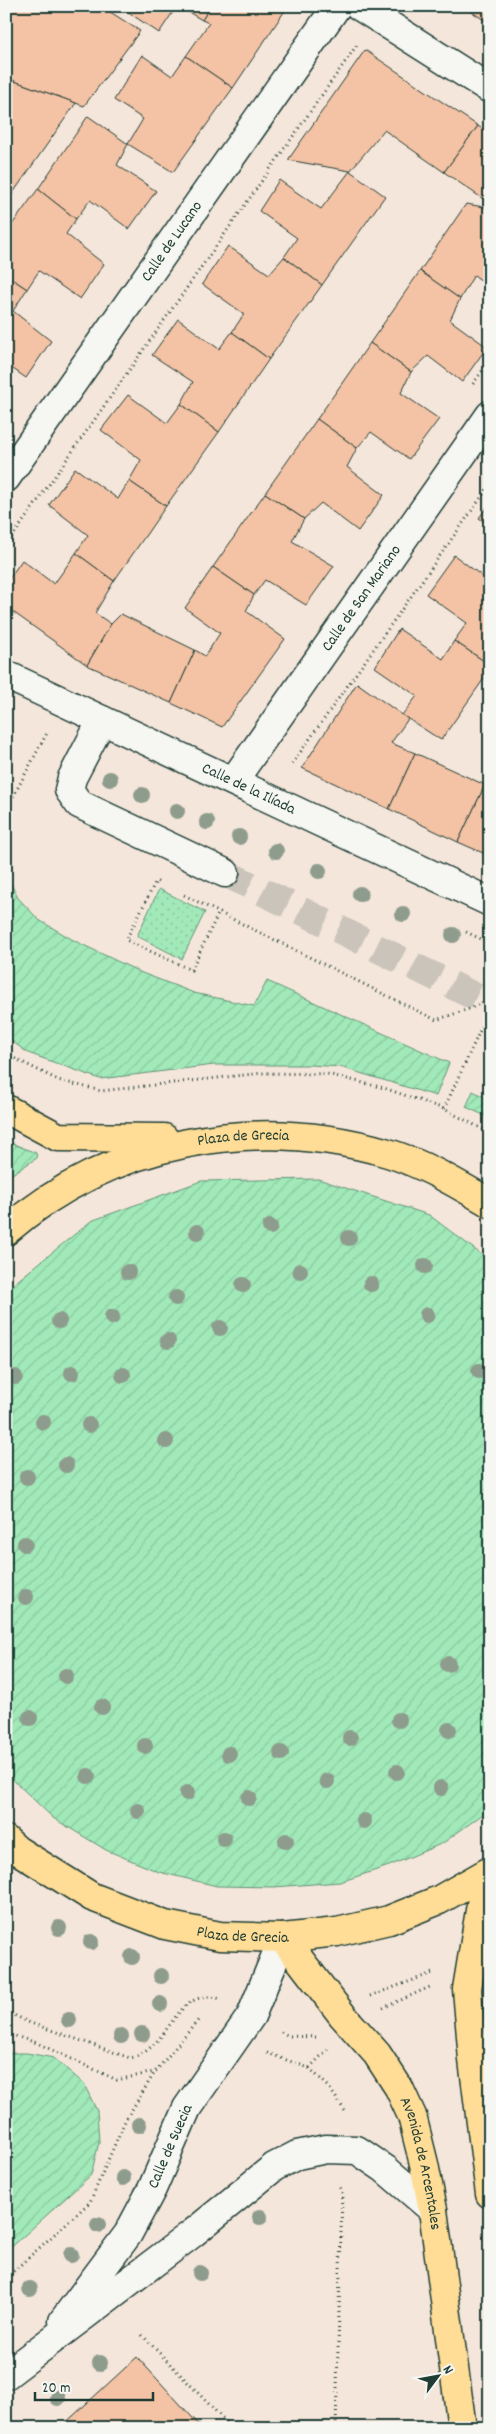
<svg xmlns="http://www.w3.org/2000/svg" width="496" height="2434" viewBox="0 0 496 2434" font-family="Dekko,sans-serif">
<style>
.park{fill:url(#park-dots);stroke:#609376}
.garden{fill:url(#garden-furrows);stroke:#609376}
.building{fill:#f4c2a4;stroke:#1f3d34}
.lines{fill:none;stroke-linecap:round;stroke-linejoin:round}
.minor-tunnel{stroke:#cac4ba;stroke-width:28;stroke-dasharray:28 14;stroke-linecap:butt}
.minor-casing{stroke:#1f3d34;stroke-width:31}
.major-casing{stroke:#1f3d34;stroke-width:31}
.path{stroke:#1f3d34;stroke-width:3;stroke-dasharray:1 4;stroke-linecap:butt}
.minor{stroke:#f6f6f2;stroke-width:28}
.major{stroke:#ffdd96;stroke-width:28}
.tree{fill:#8e9c8d}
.labels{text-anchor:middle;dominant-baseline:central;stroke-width:4.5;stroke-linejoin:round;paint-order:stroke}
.street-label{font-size:16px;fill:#1f3d34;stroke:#f6f6f2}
</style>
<defs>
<pattern id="park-dots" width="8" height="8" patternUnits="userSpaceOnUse" patternTransform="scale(1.25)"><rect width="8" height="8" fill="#a1e9b8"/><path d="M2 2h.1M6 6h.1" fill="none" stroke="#8ac99f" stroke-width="1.8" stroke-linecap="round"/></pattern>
<pattern id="garden-furrows" width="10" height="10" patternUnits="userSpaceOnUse" patternTransform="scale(1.25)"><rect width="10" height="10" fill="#a1e9b8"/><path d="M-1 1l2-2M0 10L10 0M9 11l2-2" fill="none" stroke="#8ac99f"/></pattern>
</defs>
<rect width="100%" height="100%" fill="#f5e6db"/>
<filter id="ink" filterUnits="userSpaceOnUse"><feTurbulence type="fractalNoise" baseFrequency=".02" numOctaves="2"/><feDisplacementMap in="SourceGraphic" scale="10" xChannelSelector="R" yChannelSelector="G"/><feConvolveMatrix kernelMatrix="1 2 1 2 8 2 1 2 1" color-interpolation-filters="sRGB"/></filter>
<g filter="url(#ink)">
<!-- park -->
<polygon class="park" points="159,889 205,912 182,959 137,936"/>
<!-- garden -->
<g class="garden">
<polygon points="6,874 18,898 39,920 75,941 142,973 194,993 254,1006 267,981 449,1063 436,1096 340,1067 311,1065 214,1065 100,1079 28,1053 6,1037"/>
<polygon points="473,1091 490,1100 490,1118 466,1107"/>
<polygon points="6,1141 36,1153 37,1158 6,1178"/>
<polygon points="318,1179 429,1215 490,1261 490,1809 443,1843 389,1866 340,1882 274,1887 217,1886 159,1872 106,1850 53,1818 6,1773 6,1290 91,1221 201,1181"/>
<polygon points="6,2053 27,2053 54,2058 84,2084 97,2111 99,2142 91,2175 6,2252"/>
</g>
<!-- building -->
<g class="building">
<polygon points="6,6 101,6 140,31 84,106 6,78"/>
<polygon points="119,6 177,6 159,33"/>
<polygon points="178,6 211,6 202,20"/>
<polygon points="211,6 288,6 233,88 186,56 209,23 202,20"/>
<polygon points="463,6 490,6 490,24"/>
<polygon points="365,50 478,126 444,172 384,130 350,171 288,160"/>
<polygon points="142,55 172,76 186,56 233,88 173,172 128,144 143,119 114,100"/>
<polygon points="6,78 76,103 6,203"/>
<polygon points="88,116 128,144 117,165 156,191 129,229 90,200 76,219 38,189"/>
<polygon points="478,126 490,134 490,208 483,207 486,201 444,172"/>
<polygon points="350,171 385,196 322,285 284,257 297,238 259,211 279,180 321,209"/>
<polygon points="38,189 76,219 66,234 104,264 80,299 39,271 27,289 6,275 6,233"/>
<polygon points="466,204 490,208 490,287 474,275 460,299 420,271"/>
<polygon points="228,246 269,274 284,257 322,285 269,359 232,332 244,314 202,284"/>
<polygon points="420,271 460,299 450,320 487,347 462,382 428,356 411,372 370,343"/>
<polygon points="6,275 27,289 13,311 51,341 26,378 6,364"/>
<polygon points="178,319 219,349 232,332 269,359 219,432 181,404 193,382 152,355"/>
<polygon points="370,343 411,372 401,393 439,419 409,459 371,432 357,448 317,419"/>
<polygon points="128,395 167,423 181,404 219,432 166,506 129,481 141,460 101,430"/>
<polygon points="317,419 357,448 347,467 384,495 358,531 321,503 304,519 265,493"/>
<polygon points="75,468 118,499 129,481 166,506 114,581 76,553 88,535 49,505"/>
<polygon points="265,493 304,519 292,541 334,566 306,605 265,580 254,595 213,567"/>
<polygon points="490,503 490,526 479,518"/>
<polygon points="76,553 114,581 95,613 111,624 87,665 6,607 6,583 22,560 54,584"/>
<polygon points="454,555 490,582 490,665 454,641 467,623 426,594"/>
<polygon points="213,567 254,595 246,611 285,639 222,727 171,703 195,650 205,656 220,633 185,608"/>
<polygon points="121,614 195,650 171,703 87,665 111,624"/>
<polygon points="399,629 443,659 454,641 490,665 490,670 441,740 402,715 417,696 375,667"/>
<polygon points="357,683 408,719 391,743 415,753 389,809 302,768"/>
<polygon points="415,753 485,785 458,842 389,809"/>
<polygon points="485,785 490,788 490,856 458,842"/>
<polygon points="137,2357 202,2428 60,2428"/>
</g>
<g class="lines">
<!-- minor-tunnel -->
<polyline class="minor-tunnel" points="225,873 490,1004"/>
<defs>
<g id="minor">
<polyline points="359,6 490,89"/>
<path id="s1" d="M6,478L337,6"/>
<path id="s2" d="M6,675L490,902"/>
<polyline points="102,720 72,778 69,790 79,804 225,873"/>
<path id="s3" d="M234,780L490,415"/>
<path id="s4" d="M63,2321L128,2234L152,2189L187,2108L251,2016L283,1938"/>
<polyline points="6,2375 193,2233 274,2167 297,2155 326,2149 357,2150 385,2169 433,2210"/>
</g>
<g id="major">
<polyline points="6,1109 58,1137 164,1138"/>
<path id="s5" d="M6,1231C111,1140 256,1114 388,1153C424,1164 457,1184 490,1203"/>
<path id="s6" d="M6,1840L17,1850L92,1897L165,1925L220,1936L283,1938L337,1932L389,1920L439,1900L490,1871"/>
<polyline points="486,1874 467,1989 473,2060 490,2194"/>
<path id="s7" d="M283,1938L343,2016L377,2054L399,2088L412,2116L424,2164L433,2210L462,2428"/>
</g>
</defs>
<!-- minor casing -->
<use href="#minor" class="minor-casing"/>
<!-- major casing -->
<use href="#major" class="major-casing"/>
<!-- path -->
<g class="path">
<polyline points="473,384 490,360"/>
<polyline points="6,546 357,45"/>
<polyline points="292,764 490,485"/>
<polyline points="6,810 47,733"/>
<polyline points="158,882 156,881 126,940 191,970 219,912"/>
<polyline points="184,895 436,1020 469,1009 490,999"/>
<polyline points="466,932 490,943"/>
<polyline points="6,1054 58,1080 101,1091 262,1073 327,1074 384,1088 444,1109 490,1133"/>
<polyline points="444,1109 490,1009"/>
<polyline points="370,1996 435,1972"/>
<polyline points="383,2008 432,1986"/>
<path d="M6,2011L28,2022L130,2058C172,2049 173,1985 221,1999"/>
<polyline points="281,2032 289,2036 316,2037"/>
<polyline points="6,2033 37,2043 117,2080 154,2072"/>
<polyline points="267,2053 309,2068 328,2049"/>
<polyline points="309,2068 328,2086 347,2114"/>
<polyline points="6,2278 90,2202 125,2121 155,2072 200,2018"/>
<polyline points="142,2335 232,2428"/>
<polyline points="336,2428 342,2193 338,2184"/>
</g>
<!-- minor -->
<use href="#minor" class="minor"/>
<!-- major -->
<use href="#major" class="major"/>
</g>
<!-- trees -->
<g class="tree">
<circle cx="110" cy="779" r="8"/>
<circle cx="142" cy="795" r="8"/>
<circle cx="177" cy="811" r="8"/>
<circle cx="207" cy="822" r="8"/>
<circle cx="239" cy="837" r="8"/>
<circle cx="276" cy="851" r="8"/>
<circle cx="319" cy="871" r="8"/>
<circle cx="360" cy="894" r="8"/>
<circle cx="403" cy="914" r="8"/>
<circle cx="453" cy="935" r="8"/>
<circle cx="270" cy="1227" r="8"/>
<circle cx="197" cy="1232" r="8"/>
<circle cx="349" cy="1238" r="8"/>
<circle cx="425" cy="1266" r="8"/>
<circle cx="300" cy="1271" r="8"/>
<circle cx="128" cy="1272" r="8"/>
<circle cx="371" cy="1284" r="8"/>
<circle cx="243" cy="1285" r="8"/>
<circle cx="176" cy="1298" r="8"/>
<circle cx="427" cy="1315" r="8"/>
<circle cx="112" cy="1317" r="8"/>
<circle cx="59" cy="1321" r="8"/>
<circle cx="220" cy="1328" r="8"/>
<circle cx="168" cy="1341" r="8"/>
<circle cx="479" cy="1371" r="8"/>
<circle cx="72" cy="1373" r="8"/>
<circle cx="123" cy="1375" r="8"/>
<circle cx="15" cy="1377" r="8"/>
<circle cx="43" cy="1422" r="8"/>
<circle cx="89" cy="1425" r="8"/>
<circle cx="166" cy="1441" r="8"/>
<circle cx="66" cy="1465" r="8"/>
<circle cx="27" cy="1477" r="8"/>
<circle cx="25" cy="1544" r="8"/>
<circle cx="26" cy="1597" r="8"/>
<circle cx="448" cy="1664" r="8"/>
<circle cx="66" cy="1676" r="8"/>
<circle cx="102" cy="1707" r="8"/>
<circle cx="30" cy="1718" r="8"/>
<circle cx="399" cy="1720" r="8"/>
<circle cx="449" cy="1730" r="8"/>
<circle cx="350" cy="1738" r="8"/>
<circle cx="145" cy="1746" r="8"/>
<circle cx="281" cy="1753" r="8"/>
<circle cx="229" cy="1754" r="8"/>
<circle cx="397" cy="1772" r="8"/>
<circle cx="88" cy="1776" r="8"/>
<circle cx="327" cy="1781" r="8"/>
<circle cx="441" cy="1788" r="8"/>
<circle cx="187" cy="1793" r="8"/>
<circle cx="249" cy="1798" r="8"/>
<circle cx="138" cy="1811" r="8"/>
<circle cx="364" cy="1821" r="8"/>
<circle cx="224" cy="1839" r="8"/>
<circle cx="286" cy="1841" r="8"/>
<circle cx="59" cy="1928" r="8"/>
<circle cx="91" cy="1942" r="8"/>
<circle cx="132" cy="1957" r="8"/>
<circle cx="161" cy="1976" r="8"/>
<circle cx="160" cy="2004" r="8"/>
<circle cx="69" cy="2020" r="8"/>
<circle cx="142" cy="2034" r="8"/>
<circle cx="121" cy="2036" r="8"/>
<circle cx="139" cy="2125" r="8"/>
<circle cx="123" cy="2178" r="8"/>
<circle cx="260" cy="2217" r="8"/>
<circle cx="98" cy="2225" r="8"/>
<circle cx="71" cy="2255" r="8"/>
<circle cx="200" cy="2273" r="8"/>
<circle cx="30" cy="2289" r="8"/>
<circle cx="100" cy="2363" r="8"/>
<circle cx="58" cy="2398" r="8"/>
</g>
</g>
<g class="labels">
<!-- street labels -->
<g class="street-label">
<text stroke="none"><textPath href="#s1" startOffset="289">Calle de Lucano</textPath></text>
<text stroke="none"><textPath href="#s3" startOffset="222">Calle de San Mariano</textPath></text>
<text stroke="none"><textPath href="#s2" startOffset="268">Calle de la Ilíada</textPath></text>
<text stroke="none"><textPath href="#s5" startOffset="260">Plaza de Grecia</textPath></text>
<text stroke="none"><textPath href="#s6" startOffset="260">Plaza de Grecia</textPath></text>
<text stroke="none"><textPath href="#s4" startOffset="206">Calle de Suecia</textPath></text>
<text stroke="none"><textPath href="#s7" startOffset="269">Avenida de Arcentales</textPath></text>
</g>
</g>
<!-- margin -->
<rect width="496" height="2434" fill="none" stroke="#f6f6f2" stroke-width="25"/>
<rect x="12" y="12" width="471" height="2409" fill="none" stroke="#1f3d34" stroke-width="2" filter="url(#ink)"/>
<!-- north arrow -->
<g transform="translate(438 2376) rotate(58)" stroke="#f6f6f2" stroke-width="4" paint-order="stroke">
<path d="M0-4L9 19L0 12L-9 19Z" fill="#1f3d34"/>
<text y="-8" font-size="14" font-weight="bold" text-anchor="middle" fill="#1f3d34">N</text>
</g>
<!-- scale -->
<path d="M35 2392v8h118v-8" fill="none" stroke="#1f3d34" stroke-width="2.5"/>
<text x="42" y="2392" font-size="15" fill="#1f3d34" stroke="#f6f6f2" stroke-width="4" paint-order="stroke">20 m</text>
</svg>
